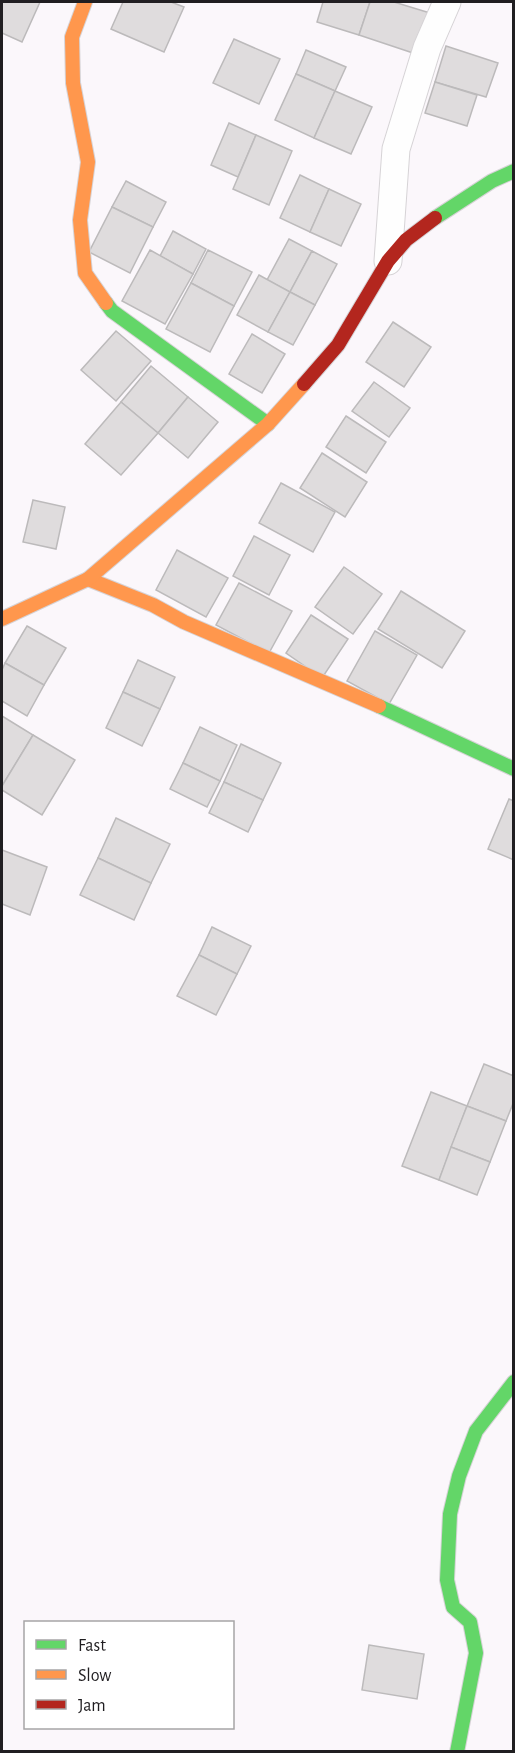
<svg xmlns="http://www.w3.org/2000/svg" width="515" height="1753" viewBox="0 0 515 1753" font-family="'Alegreya Sans',sans-serif">
<style>
.building{fill:#dfdcdd;stroke:#bcbabb;stroke-width:1.5}
.lines{fill:none;stroke-linecap:round;stroke-linejoin:round}
.street-casing{stroke:#d6d3d6;stroke-width:29}
.fast-casing{stroke:#d6d3d6;stroke-width:16}
.slow-casing{stroke:#d6d3d6;stroke-width:16}
.jam-casing{stroke:#d6d3d6;stroke-width:16}
.street{stroke:#fefefe;stroke-width:27}
.fast{stroke:#63d668;stroke-width:14}
.slow{stroke:#ff974d;stroke-width:14}
.jam{stroke:#b3261e;stroke-width:14}
</style>
<rect width="100%" height="100%" fill="#fbf7fb"/>
<!-- building -->
<g class="building">
<polygon points="2,2 40,2 22,42 2,33"/>
<polygon points="123,2 171,2 184,7 164,52 111,29"/>
<polygon points="323,2 370,2 359,35 317,22"/>
<polygon points="370,2 394,2 430,13 416,54 359,35"/>
<polygon points="234,39 280,59 259,104 213,83"/>
<polygon points="446,46 498,63 486,97 435,82"/>
<polygon points="306,50 346,67 335,91 296,74"/>
<polygon points="296,74 335,91 314,138 275,120"/>
<polygon points="435,82 477,95 467,126 425,113"/>
<polygon points="335,91 372,107 351,154 314,138"/>
<polygon points="229,123 256,135 238,177 211,165"/>
<polygon points="256,135 292,151 269,205 233,189"/>
<polygon points="300,175 329,189 310,232 280,218"/>
<polygon points="126,181 166,202 153,227 112,207"/>
<polygon points="329,189 361,204 341,246 310,232"/>
<polygon points="112,207 153,227 130,273 89,252"/>
<polygon points="173,231 206,249 193,274 160,256"/>
<polygon points="289,239 312,251 290,292 267,280"/>
<polygon points="150,250 193,274 165,324 122,301"/>
<polygon points="208,250 252,272 234,306 191,283"/>
<polygon points="312,251 337,264 315,305 290,292"/>
<polygon points="259,275 290,292 268,332 237,315"/>
<polygon points="191,283 234,306 210,352 166,329"/>
<polygon points="290,292 315,305 293,345 268,332"/>
<polygon points="393,322 431,347 404,387 366,362"/>
<polygon points="116,331 151,361 116,401 81,370"/>
<polygon points="252,334 285,354 262,393 229,374"/>
<polygon points="151,366 188,397 158,433 121,402"/>
<polygon points="374,382 410,408 389,437 352,411"/>
<polygon points="188,397 218,422 188,458 158,433"/>
<polygon points="121,402 158,433 121,475 85,444"/>
<polygon points="346,416 386,442 366,473 326,447"/>
<polygon points="322,453 367,482 345,517 300,488"/>
<polygon points="281,483 335,512 313,552 259,523"/>
<polygon points="33,500 65,507 56,549 23,542"/>
<polygon points="254,536 290,555 269,595 233,576"/>
<polygon points="177,550 228,578 206,617 156,590"/>
<polygon points="344,567 382,594 353,634 315,607"/>
<polygon points="239,583 292,611 269,653 216,625"/>
<polygon points="401,591 465,631 442,668 378,629"/>
<polygon points="311,615 348,639 322,678 286,653"/>
<polygon points="27,626 66,648 44,685 5,663"/>
<polygon points="375,631 417,655 389,704 347,681"/>
<polygon points="138,660 175,677 160,709 123,692"/>
<polygon points="5,663 44,685 27,716 2,701 2,670"/>
<polygon points="123,692 160,709 142,746 106,728"/>
<polygon points="2,716 33,735 2,786"/>
<polygon points="200,727 237,745 220,781 183,763"/>
<polygon points="33,735 75,760 42,815 2,790 2,786"/>
<polygon points="241,744 281,763 263,800 224,782"/>
<polygon points="183,763 220,781 207,807 170,789"/>
<polygon points="224,782 263,800 248,832 209,813"/>
<polygon points="509,799 514,801 514,860 488,849"/>
<polygon points="116,818 170,844 151,883 98,858"/>
<polygon points="2,850 47,867 30,915 2,904"/>
<polygon points="98,858 151,883 134,920 80,895"/>
<polygon points="212,927 251,946 237,974 199,955"/>
<polygon points="199,955 237,974 216,1015 177,996"/>
<polygon points="484,1064 514,1076 514,1101 506,1121 467,1106"/>
<polygon points="431,1092 467,1106 439,1180 402,1166"/>
<polygon points="467,1106 506,1121 490,1162 451,1147"/>
<polygon points="451,1147 490,1162 477,1195 439,1180"/>
<polygon points="369,1645 424,1654 417,1699 362,1690"/>
</g>
<g class="lines">
<defs>
<polyline id="street" points="388,261 396,149 427,48 447,2"/>
<g id="fast">
<polyline points="435,218 492,181 514,171"/>
<polyline points="106,303 112,311 268,424"/>
<polyline points="379,706 514,769"/>
<polyline points="457,1752 476,1653 470,1622 453,1607 447,1580 450,1514 459,1476 476,1431 514,1382"/>
</g>
<g id="slow">
<polyline points="85,2 72,37 73,83 88,162 80,220 85,273 106,303"/>
<polyline points="88,579 153,605 184,622 379,706"/>
<polyline points="2,619 88,579 268,424 304,384"/>
</g>
<polyline id="jam" points="304,384 338,345 388,261 406,240 435,218"/>
</defs>
<!-- street casing -->
<use href="#street" class="street-casing"/>
<!-- fast casing -->
<use href="#fast" class="fast-casing"/>
<!-- slow casing -->
<use href="#slow" class="slow-casing"/>
<!-- jam casing -->
<use href="#jam" class="jam-casing"/>
<!-- street -->
<use href="#street" class="street"/>
<!-- fast -->
<use href="#fast" class="fast"/>
<!-- slow -->
<use href="#slow" class="slow"/>
<!-- jam -->
<use href="#jam" class="jam"/>
</g>
<!-- border -->
<rect width="515" height="1753" fill="none" stroke="#201e21" stroke-width="6"/>
<!-- legend -->
<rect x="24" y="1621" width="210" height="108" fill="#ffffff" stroke="#a6a5a6" stroke-width="1.5"/>
<rect x="36" y="1640" width="30" height="9" fill="#63d668" stroke="#a6a5a6" stroke-width="1.5"/>
<text x="78" y="1651" font-size="18" fill="#201e21">Fast</text>
<rect x="36" y="1670" width="30" height="9" fill="#ff974d" stroke="#a6a5a6" stroke-width="1.5"/>
<text x="78" y="1681" font-size="18" fill="#201e21">Slow</text>
<rect x="36" y="1700" width="30" height="9" fill="#b3261e" stroke="#a6a5a6" stroke-width="1.5"/>
<text x="78" y="1711" font-size="18" fill="#201e21">Jam</text>
</svg>
